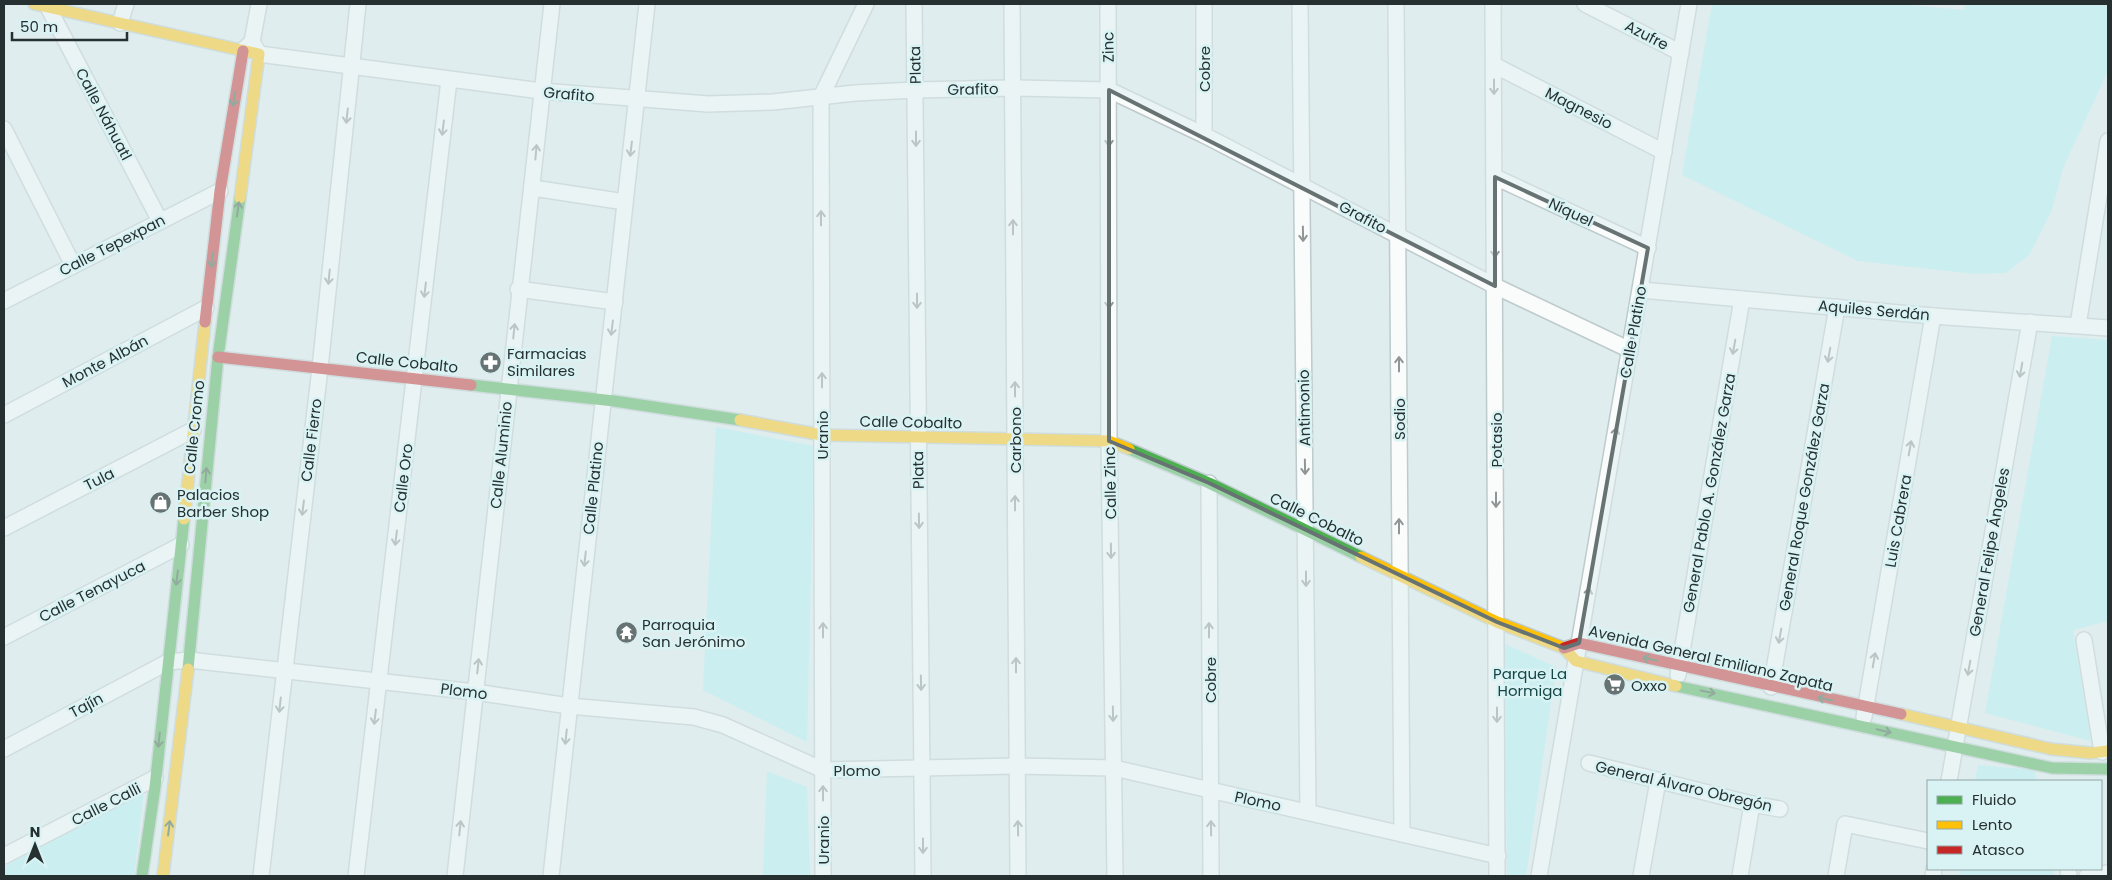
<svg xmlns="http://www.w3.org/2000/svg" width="2112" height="880" viewBox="0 0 2112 880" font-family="Poppins,sans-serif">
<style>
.green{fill:#b4f0f2}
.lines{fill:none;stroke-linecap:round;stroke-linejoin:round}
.street-casing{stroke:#becacb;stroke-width:18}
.fast-casing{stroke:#becacb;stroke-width:14}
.slow-casing{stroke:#becacb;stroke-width:14}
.jam-casing{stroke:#becacb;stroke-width:14}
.street{stroke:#fafcfc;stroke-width:15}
.fast{stroke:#4caf50;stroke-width:11}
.slow{stroke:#ffc107;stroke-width:11}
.jam{stroke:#c62828;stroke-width:11}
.oneway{stroke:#909696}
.oneway2{stroke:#335c3c}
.marked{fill:none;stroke:#677273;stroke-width:4;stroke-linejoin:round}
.labels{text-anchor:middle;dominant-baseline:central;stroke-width:5;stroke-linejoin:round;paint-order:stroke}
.street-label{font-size:15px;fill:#263031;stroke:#d9f3f4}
.poi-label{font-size:15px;fill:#263031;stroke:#d9f3f4;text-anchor:start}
.park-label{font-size:15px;fill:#164546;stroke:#d9f3f4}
</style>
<rect width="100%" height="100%" fill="#dfedee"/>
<!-- green -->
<g class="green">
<polygon points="1712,4 1898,4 1964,10 1965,4 2108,4 2108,71 2063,168 2052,210 2029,255 2006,273 1975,274 1858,261 1682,175"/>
<polygon points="2052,336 2108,340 2108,621 2073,630 2091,741 1985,713"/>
<polygon points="716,427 814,446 807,742 703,690"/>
<polygon points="1505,644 1556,667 1526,876 1507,876"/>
<polygon points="1978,765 2035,770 2037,781 1975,781"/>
<polygon points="767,771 807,787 810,876 763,876"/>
<polygon points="144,790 134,876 4,876 4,867"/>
<polygon points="1961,869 2053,869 2054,876 1959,876"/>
</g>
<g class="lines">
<defs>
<g id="street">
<polyline points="914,4 923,876"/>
<polyline points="1012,4 1018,876"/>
<polyline points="1108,4 1109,441 1115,876"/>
<polyline points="1204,4 1204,135"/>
<polyline points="1300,4 1308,812"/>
<polyline points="1396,4 1402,834"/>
<polyline points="1493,4 1497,876"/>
<polyline points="1585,4 1681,53"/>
<polyline points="48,7 160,221"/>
<polyline points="120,23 126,4"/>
<polyline points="254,45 259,54 541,91 708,104 773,102 855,93 915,90 1012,88 1109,90 1204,135 1495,286 1630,350"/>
<polyline points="243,50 252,42 259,4"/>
<polyline points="1494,65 1664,152"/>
<polyline points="4,129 73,265"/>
<polyline points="1495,177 1648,248"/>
<polyline points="533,188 625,202"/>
<polyline points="518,289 615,302"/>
<polyline points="1641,290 1933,316 2108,328"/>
<polyline points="4,301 220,191"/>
<polyline points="2078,325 2108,141"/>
<polyline points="4,415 206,308"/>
<polyline points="1209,483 1211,876"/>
<polyline points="4,528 193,430"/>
<polyline points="4,637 181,545"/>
<polyline points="2084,640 2102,752"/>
<polyline points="1678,675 1742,299"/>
<polyline points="1771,687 1837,307"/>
<polyline points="1864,717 1933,316"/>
<polyline points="4,749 168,662 189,660 475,692 569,706 694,717 723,725 823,770 1017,766 1114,768 1498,856"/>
<polyline points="1589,763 1752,804 1780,809"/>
<polyline points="1949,781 2030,322"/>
<polyline points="4,856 155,778"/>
<polyline points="2068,869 2069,876"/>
<polyline points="261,876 320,368 358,4"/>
<polyline points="356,876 449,80"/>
<polyline points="455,876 552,4"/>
<polyline points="551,876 647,4"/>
<polyline points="823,876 821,97 866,4"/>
<polyline points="1539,876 1689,4"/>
<polyline points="1641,876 1658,781"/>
<polyline points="1740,876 1752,804"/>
<polyline points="1836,876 1845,824 1928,841"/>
<polyline points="1933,876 1934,869"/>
<polyline points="2087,876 2108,873"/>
</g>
<g id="fast">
<polyline points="471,385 614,401 740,420"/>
<polyline points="1129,449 1209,483 1361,557"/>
<polyline points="188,669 218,357 240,198"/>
<polyline points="1676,686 2052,768 2108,769"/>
<polyline points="142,876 155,787 184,519"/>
</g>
<g id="slow">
<polyline points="34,4 259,54 240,198"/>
<polyline points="740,420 822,435 1109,441 1129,449"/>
<polyline points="184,519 205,322"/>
<polyline points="1361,557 1497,622 1564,648 1576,661 1676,686"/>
<polyline points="1901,714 2051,749 2090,753 2108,751"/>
<polyline points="163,876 188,669"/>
</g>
<g id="jam">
<polyline points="205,322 220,191 243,51"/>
<polyline points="218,357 471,385"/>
<polyline points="1564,648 1579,643 1901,714"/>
</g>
</defs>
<!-- street casing -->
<use href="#street" class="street-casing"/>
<!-- fast casing -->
<use href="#fast" class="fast-casing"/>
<!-- slow casing -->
<use href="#slow" class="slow-casing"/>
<!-- jam casing -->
<use href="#jam" class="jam-casing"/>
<!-- street -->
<use href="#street" class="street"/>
<!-- fast -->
<use href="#fast" class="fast"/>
<!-- slow -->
<use href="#slow" class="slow"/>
<!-- jam -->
<use href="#jam" class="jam"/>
</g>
<!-- one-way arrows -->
<defs><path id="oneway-shaft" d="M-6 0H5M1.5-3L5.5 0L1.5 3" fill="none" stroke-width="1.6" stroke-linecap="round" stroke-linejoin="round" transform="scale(1.25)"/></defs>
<g class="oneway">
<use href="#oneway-shaft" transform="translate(1494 87) rotate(90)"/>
<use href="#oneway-shaft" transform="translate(347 116) rotate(96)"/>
<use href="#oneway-shaft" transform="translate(443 128) rotate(97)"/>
<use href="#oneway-shaft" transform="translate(916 139) rotate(90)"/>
<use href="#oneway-shaft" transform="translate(1109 139) rotate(90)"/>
<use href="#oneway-shaft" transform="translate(631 149) rotate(97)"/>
<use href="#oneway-shaft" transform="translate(536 152) rotate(-85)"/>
<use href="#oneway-shaft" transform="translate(821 218) rotate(-90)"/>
<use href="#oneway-shaft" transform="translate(1013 227) rotate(-90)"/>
<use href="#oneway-shaft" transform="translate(1303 234) rotate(89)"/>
<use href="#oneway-shaft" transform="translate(1495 250) rotate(90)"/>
<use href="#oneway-shaft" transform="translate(329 277) rotate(96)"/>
<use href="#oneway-shaft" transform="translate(425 290) rotate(97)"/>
<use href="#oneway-shaft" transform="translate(917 301) rotate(90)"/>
<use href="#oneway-shaft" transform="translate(1109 301) rotate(90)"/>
<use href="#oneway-shaft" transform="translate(612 328) rotate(97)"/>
<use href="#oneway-shaft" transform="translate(514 331) rotate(-84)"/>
<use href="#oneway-shaft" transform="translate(1734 347) rotate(100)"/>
<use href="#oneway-shaft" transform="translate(1829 355) rotate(100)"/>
<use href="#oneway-shaft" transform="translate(1399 364) rotate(-90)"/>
<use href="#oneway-shaft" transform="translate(2021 370) rotate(100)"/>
<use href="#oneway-shaft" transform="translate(822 380) rotate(-90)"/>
<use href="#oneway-shaft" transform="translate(1015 389) rotate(-90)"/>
<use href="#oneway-shaft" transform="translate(1615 435) rotate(-80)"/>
<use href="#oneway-shaft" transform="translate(1910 448) rotate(-80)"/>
<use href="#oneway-shaft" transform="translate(1305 467) rotate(89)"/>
<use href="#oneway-shaft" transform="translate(1496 500) rotate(90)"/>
<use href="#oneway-shaft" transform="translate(1015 503) rotate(-90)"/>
<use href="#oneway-shaft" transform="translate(303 508) rotate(97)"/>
<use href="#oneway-shaft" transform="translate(919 521) rotate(89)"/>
<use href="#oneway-shaft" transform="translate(1399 526) rotate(-90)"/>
<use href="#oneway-shaft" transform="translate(396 538) rotate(97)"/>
<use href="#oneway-shaft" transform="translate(1111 551) rotate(89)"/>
<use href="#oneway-shaft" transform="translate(585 559) rotate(96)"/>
<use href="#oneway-shaft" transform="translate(1306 579) rotate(90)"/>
<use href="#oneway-shaft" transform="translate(1588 595) rotate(-80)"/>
<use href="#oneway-shaft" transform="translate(823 630) rotate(-90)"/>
<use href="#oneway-shaft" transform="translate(1209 630) rotate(-90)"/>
<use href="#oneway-shaft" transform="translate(1780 636) rotate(100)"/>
<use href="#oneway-shaft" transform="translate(1874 660) rotate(-80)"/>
<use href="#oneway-shaft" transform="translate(1016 665) rotate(-90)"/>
<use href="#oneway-shaft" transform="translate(478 666) rotate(-84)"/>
<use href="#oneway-shaft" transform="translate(1969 668) rotate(100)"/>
<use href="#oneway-shaft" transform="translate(921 683) rotate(89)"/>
<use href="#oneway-shaft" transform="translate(280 705) rotate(96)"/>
<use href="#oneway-shaft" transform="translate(1113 714) rotate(89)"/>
<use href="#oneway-shaft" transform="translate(1497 715) rotate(90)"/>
<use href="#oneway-shaft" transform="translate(375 717) rotate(97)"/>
<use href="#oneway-shaft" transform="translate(566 737) rotate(96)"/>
<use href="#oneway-shaft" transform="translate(823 793) rotate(-90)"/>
<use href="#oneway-shaft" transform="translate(460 828) rotate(-84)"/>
<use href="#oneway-shaft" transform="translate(1018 828) rotate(-91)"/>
<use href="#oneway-shaft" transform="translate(1211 828) rotate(-91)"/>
<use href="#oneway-shaft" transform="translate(923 846) rotate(90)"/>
</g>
<g class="oneway2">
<use href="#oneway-shaft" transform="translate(234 99) rotate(99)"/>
<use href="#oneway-shaft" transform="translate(238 209) rotate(-82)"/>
<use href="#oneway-shaft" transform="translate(212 260) rotate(97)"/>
<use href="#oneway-shaft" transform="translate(206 475) rotate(-85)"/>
<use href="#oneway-shaft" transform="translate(177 578) rotate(97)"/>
<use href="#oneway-shaft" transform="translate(1650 659) rotate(-167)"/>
<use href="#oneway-shaft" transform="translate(1708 692) rotate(11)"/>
<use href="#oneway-shaft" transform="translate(1825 699) rotate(-168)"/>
<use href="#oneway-shaft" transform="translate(1884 731) rotate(13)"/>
<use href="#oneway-shaft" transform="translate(159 740) rotate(96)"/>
<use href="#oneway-shaft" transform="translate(169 828) rotate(-83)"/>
</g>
<!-- marked area -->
<path d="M0 0H2112V880H0ZM1109,90L1495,286V177L1648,248L1579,643L1564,648L1497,622L1209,483L1109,441Z" fill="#dfedee" fill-opacity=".55" fill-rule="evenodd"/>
<path class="marked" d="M1109,90L1495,286V177L1648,248L1579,643L1564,648L1497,622L1209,483L1109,441Z"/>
<!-- icons -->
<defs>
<symbol id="pharmacy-disc" viewBox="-11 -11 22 22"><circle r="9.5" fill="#677273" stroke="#d9f3f4"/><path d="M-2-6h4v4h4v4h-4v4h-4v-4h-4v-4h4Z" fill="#fff"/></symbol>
<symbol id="shop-disc" viewBox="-11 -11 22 22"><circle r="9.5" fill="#677273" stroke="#d9f3f4"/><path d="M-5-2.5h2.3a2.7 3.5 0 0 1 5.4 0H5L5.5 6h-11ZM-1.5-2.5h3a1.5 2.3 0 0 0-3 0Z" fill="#fff"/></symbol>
<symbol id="temple-disc" viewBox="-11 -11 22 22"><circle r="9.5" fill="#677273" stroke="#d9f3f4"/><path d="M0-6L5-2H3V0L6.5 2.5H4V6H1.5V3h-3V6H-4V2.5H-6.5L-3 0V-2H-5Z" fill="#fff"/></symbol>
<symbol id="supermarket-disc" viewBox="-11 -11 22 22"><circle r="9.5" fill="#677273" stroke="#d9f3f4"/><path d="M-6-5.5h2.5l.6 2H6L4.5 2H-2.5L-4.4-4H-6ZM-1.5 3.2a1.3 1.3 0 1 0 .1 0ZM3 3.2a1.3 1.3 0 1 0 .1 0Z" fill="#fff"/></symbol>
</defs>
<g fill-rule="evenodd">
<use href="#pharmacy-disc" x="478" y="350" width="25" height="25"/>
<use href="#shop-disc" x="148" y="490" width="25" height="25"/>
<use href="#temple-disc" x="614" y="620" width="25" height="25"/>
<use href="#supermarket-disc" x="1602" y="672" width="25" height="25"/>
</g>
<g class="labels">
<!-- street labels -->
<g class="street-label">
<text transform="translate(1647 35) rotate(27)">Azufre</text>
<text transform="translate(1108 47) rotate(-91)">Zinc</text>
<text transform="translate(915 65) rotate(-91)">Plata</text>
<text transform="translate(1204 69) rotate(-90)">Cobre</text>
<text transform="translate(973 89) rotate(-1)">Grafito</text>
<text transform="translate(569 94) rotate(5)">Grafito</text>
<text transform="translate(1579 108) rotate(27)">Magnesio</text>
<text transform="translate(104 114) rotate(62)">Calle Náhuatl</text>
<text transform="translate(1571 212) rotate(25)">Níquel</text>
<text transform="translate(1363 217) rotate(28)">Grafito</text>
<text transform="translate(112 245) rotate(-27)">Calle Tepexpan</text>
<text transform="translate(1874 310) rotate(5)">Aquiles Serdán</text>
<text transform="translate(1633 332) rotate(-80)">Calle Platino</text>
<text transform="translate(105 361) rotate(-28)">Monte Albán</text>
<text transform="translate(407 362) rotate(6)">Calle Cobalto</text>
<text transform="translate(1304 408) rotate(-91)">Antimonio</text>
<text transform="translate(1399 419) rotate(-90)">Sodio</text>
<text transform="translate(911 422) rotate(1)">Calle Cobalto</text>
<text transform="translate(194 427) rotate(-84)">Calle Cromo</text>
<text transform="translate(822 435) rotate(-90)">Uranio</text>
<text transform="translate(311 440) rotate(-83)">Calle Fierro</text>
<text transform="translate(1015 440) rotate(-90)">Carbono</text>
<text transform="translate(1496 440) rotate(-90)">Potasio</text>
<text transform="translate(501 455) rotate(-84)">Calle Aluminio</text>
<text transform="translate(918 470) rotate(-91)">Plata</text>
<text transform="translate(403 478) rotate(-83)">Calle Oro</text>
<text transform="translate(99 479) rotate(-27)">Tula</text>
<text transform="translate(1110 483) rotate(-91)">Calle Zinc</text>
<text transform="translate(593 488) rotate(-84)">Calle Platino</text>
<text transform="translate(1709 493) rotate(-80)">General Pablo A. González Garza</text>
<text transform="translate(1804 497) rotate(-80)">General Roque González Garza</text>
<text transform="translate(1317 519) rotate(26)">Calle Cobalto</text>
<text transform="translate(1898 521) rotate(-80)">Luis Cabrera</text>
<text transform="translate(1989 552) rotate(-80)">General Felipe Ángeles</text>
<text transform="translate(92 591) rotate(-27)">Calle Tenayuca</text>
<text transform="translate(1711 658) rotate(13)">Avenida General Emiliano Zapata</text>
<text transform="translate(1210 680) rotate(-90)">Cobre</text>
<text transform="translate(464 691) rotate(7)">Plomo</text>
<text transform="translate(86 705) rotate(-28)">Tajín</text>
<text x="857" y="770">Plomo</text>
<text transform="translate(1684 786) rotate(13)">General Álvaro Obregón</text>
<text transform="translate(1258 801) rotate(12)">Plomo</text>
<text transform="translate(106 804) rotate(-27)">Calle Calli</text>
<text transform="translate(823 840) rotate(-90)">Uranio</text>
</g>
<!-- poi labels -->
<g class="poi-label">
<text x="507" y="353">Farmacias<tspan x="507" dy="17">Similares</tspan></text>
<text x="177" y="494">Palacios<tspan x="177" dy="17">Barber Shop</tspan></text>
<text x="642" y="624">Parroquia<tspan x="642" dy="17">San Jerónimo</tspan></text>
<text x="1631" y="685">Oxxo</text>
</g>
<!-- park labels -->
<g class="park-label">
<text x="1530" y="673">Parque La<tspan x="1530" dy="17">Hormiga</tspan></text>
</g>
</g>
<!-- border -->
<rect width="2112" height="880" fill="none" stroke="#263031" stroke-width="10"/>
<!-- legend -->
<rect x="1927" y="780" width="175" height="90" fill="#d9f3f4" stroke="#91a5a6"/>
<rect x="1937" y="796" width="25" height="8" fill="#4caf50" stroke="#91a5a6"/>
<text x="1972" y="805" font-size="15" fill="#263031">Fluido</text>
<rect x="1937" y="821" width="25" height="8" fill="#ffc107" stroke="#91a5a6"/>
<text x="1972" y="830" font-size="15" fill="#263031">Lento</text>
<rect x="1937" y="846" width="25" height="8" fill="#c62828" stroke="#91a5a6"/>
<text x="1972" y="855" font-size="15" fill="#263031">Atasco</text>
<!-- north arrow -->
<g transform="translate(35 845)" stroke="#d9f3f4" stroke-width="4" paint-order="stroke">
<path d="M0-4L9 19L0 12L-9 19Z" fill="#263031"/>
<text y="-8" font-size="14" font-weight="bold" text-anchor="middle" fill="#263031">N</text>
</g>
<!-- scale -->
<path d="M12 32v8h115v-8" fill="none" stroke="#263031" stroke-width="2.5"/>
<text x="20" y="32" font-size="15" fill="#263031" stroke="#d9f3f4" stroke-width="4" paint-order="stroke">50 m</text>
</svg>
